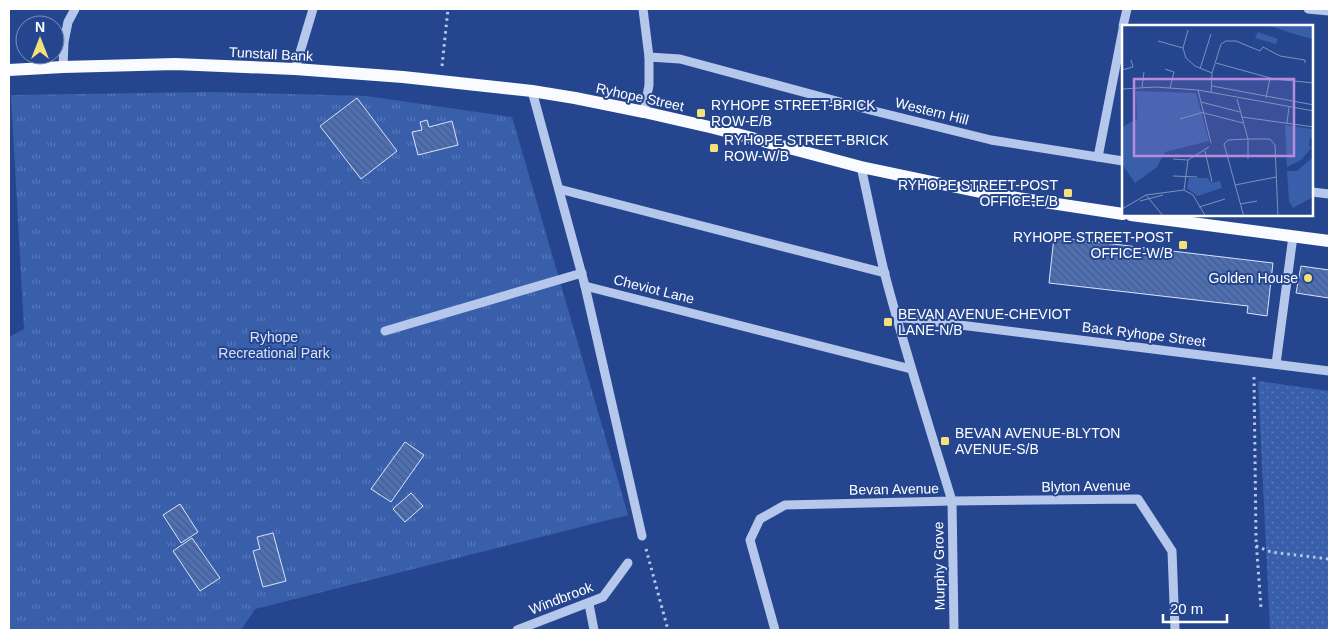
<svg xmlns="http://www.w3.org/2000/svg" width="1338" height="639" viewBox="0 0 1338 639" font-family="Helvetica,sans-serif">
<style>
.park{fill:url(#park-tufts)}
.garden{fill:url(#garden-dots)}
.building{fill:url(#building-back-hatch);stroke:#dae4f9}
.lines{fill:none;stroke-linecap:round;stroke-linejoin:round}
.path{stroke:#b5c7eb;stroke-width:3;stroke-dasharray:2.5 4;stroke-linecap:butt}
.minor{stroke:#b5c7eb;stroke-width:9}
.major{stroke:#fafbff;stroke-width:12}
.poi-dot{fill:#f5e179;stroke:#25468f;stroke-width:2}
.labels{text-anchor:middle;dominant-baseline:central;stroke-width:4;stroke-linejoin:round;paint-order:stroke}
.street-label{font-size:14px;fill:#fff;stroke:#25468f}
.poi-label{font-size:14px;fill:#fff;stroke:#25468f;text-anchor:start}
.park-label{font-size:14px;fill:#dae4f9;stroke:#25468f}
.inset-road{fill:none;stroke:#7c90bc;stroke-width:1}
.view{fill:#b68bdc;fill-opacity:0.15;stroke:#b68bdc;stroke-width:2.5}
.inset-edge{fill:none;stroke:#fff;stroke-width:2.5}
</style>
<defs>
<pattern id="park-tufts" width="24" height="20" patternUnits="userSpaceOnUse" patternTransform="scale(1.25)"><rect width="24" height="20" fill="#395fab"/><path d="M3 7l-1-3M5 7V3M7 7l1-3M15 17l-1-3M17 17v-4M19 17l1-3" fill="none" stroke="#5777b8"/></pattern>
<pattern id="garden-dots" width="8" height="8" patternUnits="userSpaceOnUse" patternTransform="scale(1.25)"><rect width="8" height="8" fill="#395fab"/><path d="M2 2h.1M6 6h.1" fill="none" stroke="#5777b8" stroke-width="1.8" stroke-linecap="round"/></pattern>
<pattern id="building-back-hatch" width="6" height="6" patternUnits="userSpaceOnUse" patternTransform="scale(1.25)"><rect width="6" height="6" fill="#4d6fb5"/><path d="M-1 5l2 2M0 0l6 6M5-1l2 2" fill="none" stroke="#4c5c7b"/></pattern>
</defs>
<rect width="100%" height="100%" fill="#25468f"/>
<!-- park -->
<polygon class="park" points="212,92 366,96 512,117 628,515 255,609 241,630 9,630 9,337 24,329 11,95"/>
<!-- garden -->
<polygon class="garden" points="1258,381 1329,391 1329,630 1270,630"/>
<!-- building -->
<g class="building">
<polygon points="357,98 397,151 361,179 320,126"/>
<polygon points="427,120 429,127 452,121 458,145 418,155 412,132 422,130 420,122"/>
<polygon points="1054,237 1273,263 1267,316 1247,313 1248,306 1049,283"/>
<polygon points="1301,266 1329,270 1329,298 1296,293"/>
<polygon points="405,442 424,455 391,502 371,489"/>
<polygon points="411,493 423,506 405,522 393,509"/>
<polygon points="180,504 198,532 181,543 163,515"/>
<polygon points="273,533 286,581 263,587 253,551 260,549 257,537"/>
<polygon points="192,538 220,578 200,591 173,551"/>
</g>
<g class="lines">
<!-- path -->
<g class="path">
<polyline points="442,66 448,9"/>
<polyline points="1254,377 1256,539 1261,608"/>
<polyline points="1256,546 1271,552 1329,559"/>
<polyline points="646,549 668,630"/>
</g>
<!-- minor -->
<g class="minor">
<polyline points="643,9 649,57 649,85 644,112"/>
<polyline points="1308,9 1329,11"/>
<polyline points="1123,26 1127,9"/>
<polyline points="649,57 680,59 870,110 991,140 1123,161"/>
<polyline points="63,67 64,42 68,22 75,9"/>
<polyline points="295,69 313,9"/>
<polyline points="532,91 585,286 642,536"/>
<polyline points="1098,157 1123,29"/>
<polyline points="559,189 885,273"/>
<polyline points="1312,192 1329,194"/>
<polyline points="585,286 911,369"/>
<polyline points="896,317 1329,371"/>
<polyline points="385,331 582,273"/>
<polyline points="1276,364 1293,236"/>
<polyline points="589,604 594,630"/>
<polyline points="517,630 603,597 628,563"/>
<path d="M775,630L750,540L760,519L785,505L952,501C929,426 905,351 885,275C876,239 869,202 861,167"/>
<polyline points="954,630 952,501 1138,499 1172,551 1175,630"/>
</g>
<!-- major -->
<g class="major">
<polyline points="9,70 63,67 175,64 295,69 403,77 532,91 575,98 644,112 714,128 861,167 985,193 1123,214"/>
<polyline points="1131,215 1329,241"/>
</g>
</g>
<!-- markers -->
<g class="poi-dot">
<rect x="696" y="108" width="10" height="10" rx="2.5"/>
<rect x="709" y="143" width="10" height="10" rx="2.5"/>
<rect x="1063" y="188" width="10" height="10" rx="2.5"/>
<rect x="1178" y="240" width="10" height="10" rx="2.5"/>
<circle cx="1308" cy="278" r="5"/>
<rect x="883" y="317" width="10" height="10" rx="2.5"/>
<rect x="940" y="436" width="10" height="10" rx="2.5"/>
</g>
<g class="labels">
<!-- street labels -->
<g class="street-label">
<text transform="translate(271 54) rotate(3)">Tunstall Bank</text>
<text transform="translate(640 97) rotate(12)">Ryhope Street</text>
<text transform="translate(932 111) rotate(14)">Western Hill</text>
<text transform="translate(654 289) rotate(14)">Cheviot Lane</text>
<text transform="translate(1144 334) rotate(7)">Back Ryhope Street</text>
<text transform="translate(1086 486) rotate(-1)">Blyton Avenue</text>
<text transform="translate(894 489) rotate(-1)">Bevan Avenue</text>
<text transform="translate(939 566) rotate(-91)">Murphy Grove</text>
<text transform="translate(561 598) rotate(-21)">Windbrook</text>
</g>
<!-- poi labels -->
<g class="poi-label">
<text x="711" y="105">RYHOPE STREET-BRICK<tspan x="711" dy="16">ROW-E/B</tspan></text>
<text x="724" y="140">RYHOPE STREET-BRICK<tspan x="724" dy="16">ROW-W/B</tspan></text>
<text x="1058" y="185" text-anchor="end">RYHOPE STREET-POST<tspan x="1058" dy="16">OFFICE-E/B</tspan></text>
<text x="1173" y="237" text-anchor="end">RYHOPE STREET-POST<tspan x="1173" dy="16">OFFICE-W/B</tspan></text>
<text x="1298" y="278" text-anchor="end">Golden House</text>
<text x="898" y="314">BEVAN AVENUE-CHEVIOT<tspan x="898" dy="16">LANE-N/B</tspan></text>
<text x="955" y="433">BEVAN AVENUE-BLYTON<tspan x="955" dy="16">AVENUE-S/B</tspan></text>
</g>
<!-- park labels -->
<g class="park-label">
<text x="274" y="337">Ryhope<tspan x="274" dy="16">Recreational Park</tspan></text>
</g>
</g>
<!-- overview -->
<g transform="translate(1122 25)">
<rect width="191" height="191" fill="#25468f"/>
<path d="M191,132V172L171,183L167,176L165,146H175ZM67,153H86L89,158L98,156L100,163L75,171L65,163Z" fill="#395fab"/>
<path d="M146,0H191V14L172,9ZM136,7L156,14L154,19L133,13ZM14,66L74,68L87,116L43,127L35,142L13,158L0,139V102L15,94Z" fill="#395fab"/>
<path d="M163,100L191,104V113H188L187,121L190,122L179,135L165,142Z" fill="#395fab"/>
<path class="inset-road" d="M66,5L61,23L64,33L73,41L90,48M36,16L61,23M94,38L152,54L192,58M43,44L52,47L48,63M78,44L89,9M0,45L11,42L9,35M90,61L192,80M20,62L22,47M0,64L33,62L76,65L192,86M76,65L89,118M89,68L90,48L99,19L104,16H114L138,26L141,22L158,31L183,35V38M144,73L148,53M115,74L126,114L106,115L102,119L122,192M79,77L118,87M82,88L121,98M120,92L192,102M58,94L82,87M165,98L167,82M83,126L90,157M51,134L66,135M126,134V114H148L153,120L156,192M51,151L75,152M113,160L154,152M62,165L66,135L87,122M24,170L42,192M18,176L41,170M118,179L135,176M77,182L103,174M0,184L24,170L62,165L71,170L84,192"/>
<path class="view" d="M12,54H172V131H12Z"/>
<rect width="191" height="191" class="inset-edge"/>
</g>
<!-- border -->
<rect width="1338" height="639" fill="none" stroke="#ffffff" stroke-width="20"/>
<!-- north arrow -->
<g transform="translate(40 40)"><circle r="24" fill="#25468f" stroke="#7c90bc"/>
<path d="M0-4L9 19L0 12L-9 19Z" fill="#f5e179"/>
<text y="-8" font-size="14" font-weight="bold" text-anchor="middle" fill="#ffffff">N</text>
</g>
<!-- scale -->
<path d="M1163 614v8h64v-8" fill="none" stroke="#ffffff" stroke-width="2.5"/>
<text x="1170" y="614" font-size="15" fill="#ffffff" stroke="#25468f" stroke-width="4" paint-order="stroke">20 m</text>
</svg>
